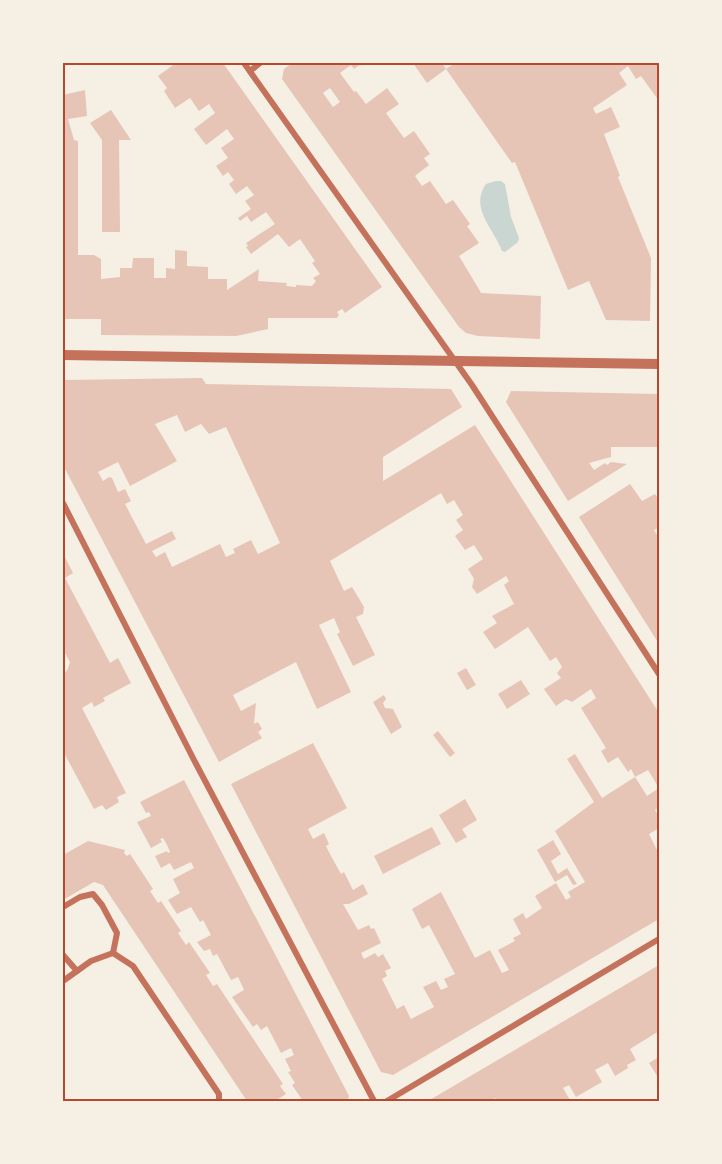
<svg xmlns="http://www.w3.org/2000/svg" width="722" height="1164" viewBox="0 0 722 1164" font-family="Lato,sans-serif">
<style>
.water{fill:#c9d6d2}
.building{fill:#e6c5b7;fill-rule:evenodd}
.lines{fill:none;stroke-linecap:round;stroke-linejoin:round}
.minor{stroke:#c5725c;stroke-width:6}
.tertiary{stroke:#c5725c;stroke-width:10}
.neatline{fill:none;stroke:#b5482f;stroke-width:2}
</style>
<rect width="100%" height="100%" fill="#f6efe4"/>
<!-- water -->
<path class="water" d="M496,181H501L505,184L511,217L519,238L518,242L505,252L502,251C494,229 469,208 486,184Z"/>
<!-- building -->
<g class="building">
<polygon points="176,63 223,63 382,287 345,313 342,309 337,312 339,315 337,318 268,318 268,329 236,336 101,335 101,319 63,319 63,95 85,90 87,116 68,119 74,140 78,141 78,255 94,255 101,259 101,279 120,277 120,268 132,268 133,258 154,258 154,278 166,278 166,268 175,269 175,250 187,251 187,266 208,267 208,279 227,279 227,290 259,269 258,281 287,283 286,286 296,287 296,285 312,286 316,281 313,278 320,274 312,263 315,261 300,239 289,247 278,234 251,254 246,247 248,246 246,243 275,224 266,212 251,222 247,216 240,221 238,218 251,209 245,201 254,195 247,186 236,194 229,184 234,180 228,172 223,176 216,166 228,158 221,148 234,139 227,129 206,145 194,129 215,113 209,104 199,111 190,98 175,108 164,91 167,88 158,76"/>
<path d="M292,63H362L354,69L351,65L340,73L354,92L356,91L366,104L387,88L399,104L386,113L404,138L414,131L430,154L424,158L429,165L415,176L422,186L430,181L446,204L453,200L470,224L467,226L479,243L459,256L480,291L481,293L541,296L540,339L478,336L466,333L459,327L282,79L284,69ZM330,88L340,102L333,107L323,93Z"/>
<polygon points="413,63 442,63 446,69 427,83"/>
<polygon points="455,63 659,63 659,101 641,76 636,79 628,66 619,73 627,85 593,108 596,114 611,107 620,127 604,134 620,176 618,177 651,258 650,321 606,320 589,281 568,290 515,162 512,163 446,69"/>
<polygon points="111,110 131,140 119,140 120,232 102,232 102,140 90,123"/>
<path d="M202,378L206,384L451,389L462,407L383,457V481L475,425L659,713V807L655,810L659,817V828L649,834L659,854V919L393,1075L381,1072L231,784L313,743L347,808L308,829L313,839L324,833L329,844L326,846L331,856L341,874L344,872L353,890L363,884L368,894L349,904H343L358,930L369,925L371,929L374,928L381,943L361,953L364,959L375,953L378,957L383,954L391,968L385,971L387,976L382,979L397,1009L404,1005L411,1019L434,1007L423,987L436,981L441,990L448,987L444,979L455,974L429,925L422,929L412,909L441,892L475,958L490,950L502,973L509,970L498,950L515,941L513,938L521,934L513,919L523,913L526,919L542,908L535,896L556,883L566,900L571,897L568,892L585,882L555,831L594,802L567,759L575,754L602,798L635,777L647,796L659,788L648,770L635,777L631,769L628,772L618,757L608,763L601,751L606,748L581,708L596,698L591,689L572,702L566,699L556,706L544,689L561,678L557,673L562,667L556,657L550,661L528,627L495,649L483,632L497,623L492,616L514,604L504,585L509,581L506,576L477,594L472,587L474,579L468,569L483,559L474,545L465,550L455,536L463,530L456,520L463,515L454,500L447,504L441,493L330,561L344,591L352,587L364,607L363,614L356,617L375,655L353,666L337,634L340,632L334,618L319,625L351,692L317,709L296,662L233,695L241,711L256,703L254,724L258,722L262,729L258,732L262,738L219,762L63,465V380ZM177,415L185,432L201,424L209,434L226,427L280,543L258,554L251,540L233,549L235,553L226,557L220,544L172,567L165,552L156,557L152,551L176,539L172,531L146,544L125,504L131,501L125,489L118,492L112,478L109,477L103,481L98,472L118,462L130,486L177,461L155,424Z"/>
<polygon points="511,391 659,394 659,447 611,447 611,457 589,463 594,470 605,463 607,465 611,462 627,464 568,501 506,402"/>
<polygon points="630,484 642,501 655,494 659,500 659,527 654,530 659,539 659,644 579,517"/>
<polygon points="63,553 73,573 65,578 110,663 118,658 131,683 103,698 105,701 94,707 92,702 82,708 126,793 117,797 119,802 106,810 102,805 94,809 63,751 63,673 67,671 70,662 63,649"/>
<polygon points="466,668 476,685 467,690 457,673"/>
<polygon points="521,680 530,694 507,709 498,694"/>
<polygon points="384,695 386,699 383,703 385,708 393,709 402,727 391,734 373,702"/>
<polygon points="438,731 455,753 450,757 433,735"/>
<polygon points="184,780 349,1096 347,1101 303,1101 292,1085 295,1083 288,1072 291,1071 285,1059 294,1055 291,1048 281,1053 267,1026 261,1030 257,1024 253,1027 232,997 244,990 238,977 231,980 217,954 213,956 210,949 204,951 197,942 211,935 203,920 200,922 191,907 177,914 168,900 180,893 173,879 194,868 191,862 174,870 170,863 161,868 155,856 167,851 168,853 170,852 167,845 163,838 160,839 162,842 151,848 137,822 151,816 149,812 146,813 140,802"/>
<polygon points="465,799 477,820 462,829 467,837 456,843 439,815"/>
<polygon points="432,827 441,844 383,874 374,856"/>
<polygon points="553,840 561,854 551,861 558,874 567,868 577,884 573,885 567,875 555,882 537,850"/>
<polygon points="88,841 125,850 124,853 127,856 130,854 153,889 150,891 158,903 161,901 181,931 178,933 186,945 189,942 210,973 206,975 213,986 217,984 283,1084 280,1086 286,1094 275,1101 247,1101 103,885 94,882 63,900 63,855"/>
<polygon points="659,965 659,1031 630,1049 636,1060 627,1065 628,1068 615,1076 608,1063 595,1070 602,1082 576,1097 569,1085 563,1088 570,1100 569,1101 497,1101 495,1098 491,1101 428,1101"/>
<polygon points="659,1057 659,1079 649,1063"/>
</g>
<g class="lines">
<!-- minor -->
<g class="minor">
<polyline points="244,63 472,385 659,674"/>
<polyline points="250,71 260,63"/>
<polyline points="63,503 194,760 374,1101"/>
<polyline points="63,907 80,897 93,894 102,905 117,933 113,953"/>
<polyline points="63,955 77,971"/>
<polyline points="63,981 91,961 113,953 133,966 219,1094 219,1101"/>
<polyline points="387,1101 659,939"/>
</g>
<!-- tertiary -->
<polyline class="tertiary" points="63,355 659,364"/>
</g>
<!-- border -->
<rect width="722" height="1164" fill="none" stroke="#f6efe4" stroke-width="129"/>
<rect x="64" y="64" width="594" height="1036" class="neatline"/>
</svg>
